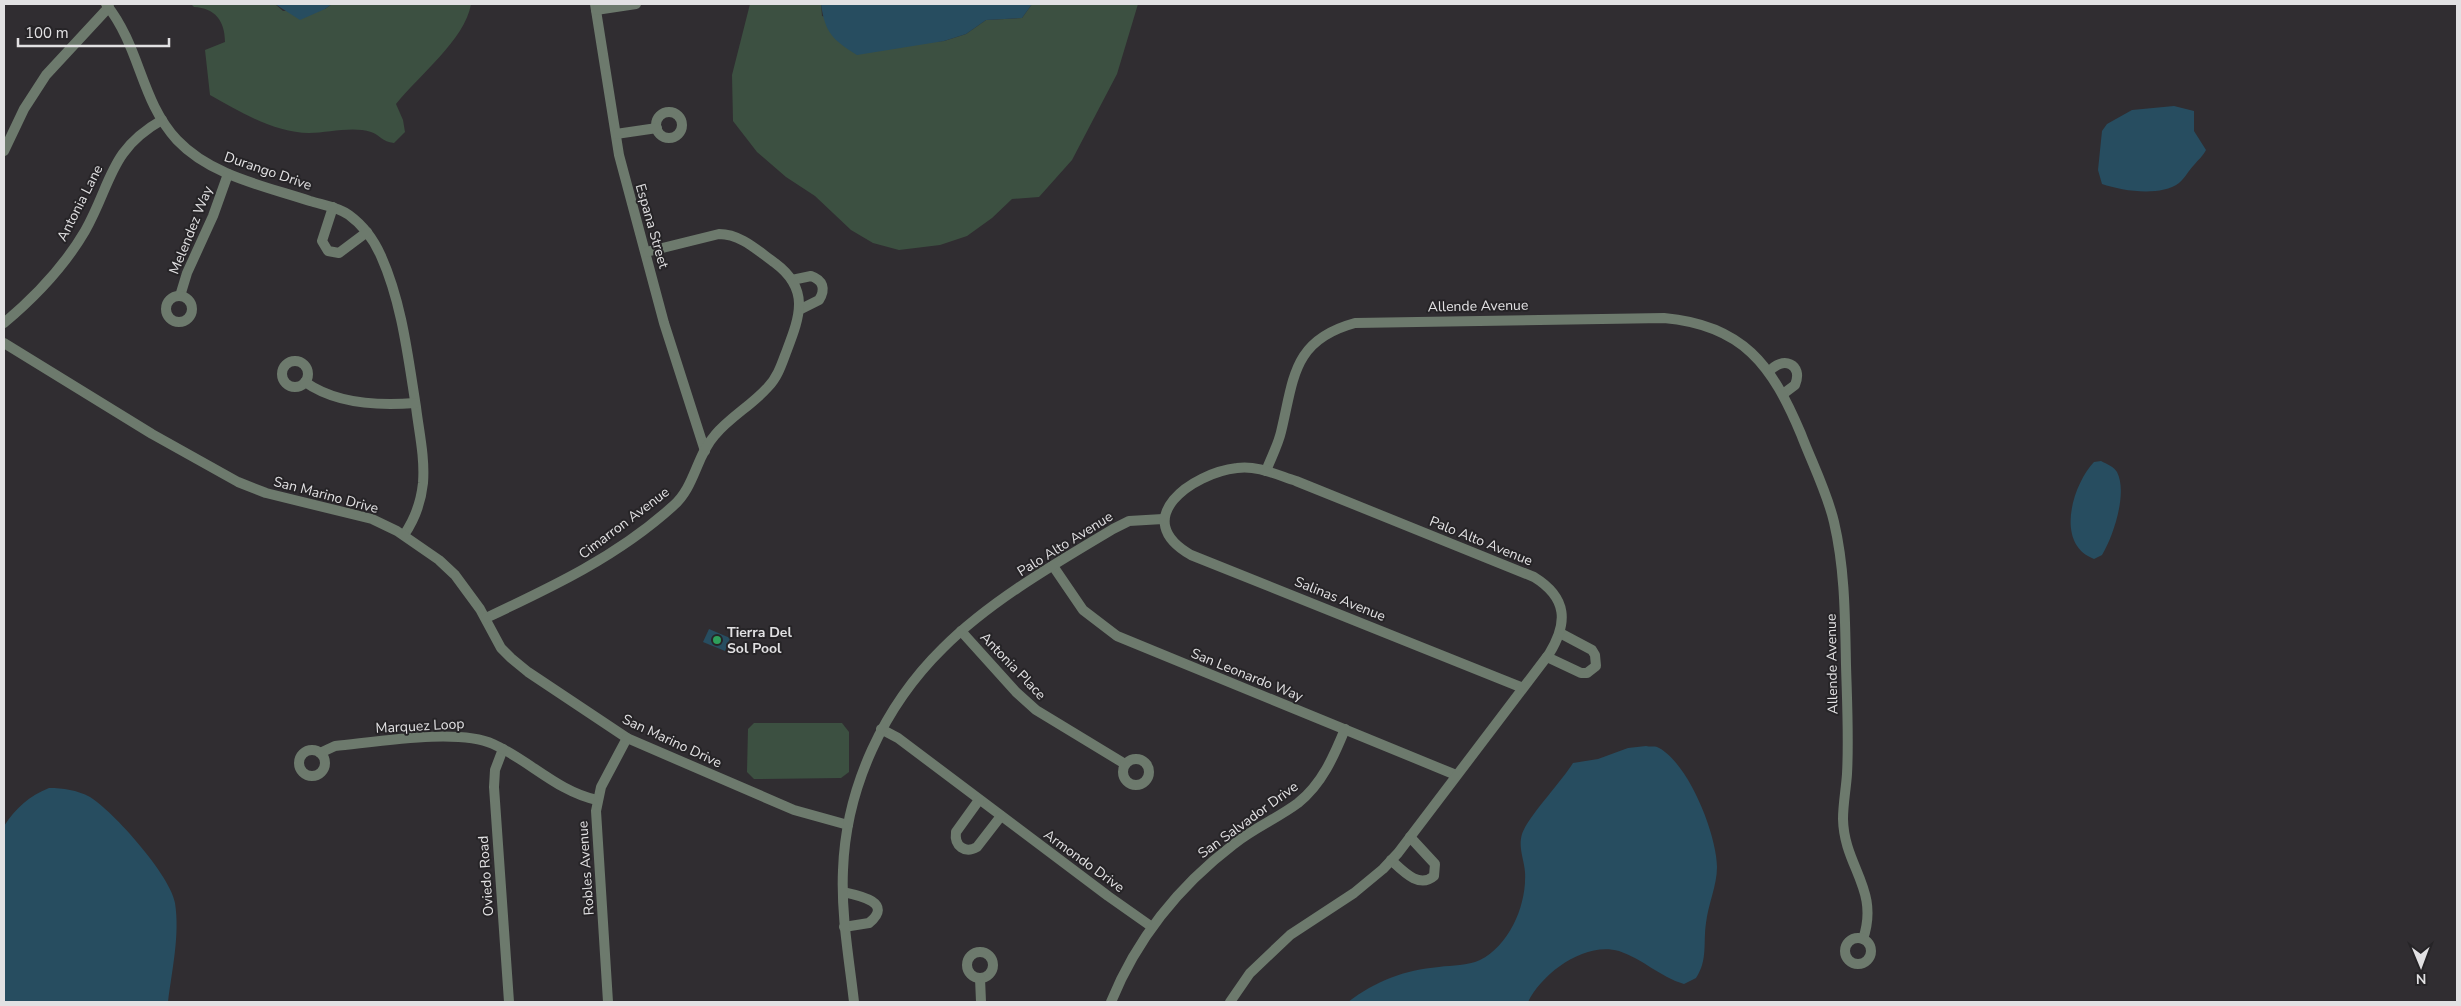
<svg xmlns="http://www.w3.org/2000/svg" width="2461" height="1006" viewBox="0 0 2461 1006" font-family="'Nunito Sans',sans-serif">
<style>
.green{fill:#3c5041}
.water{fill:#274d60}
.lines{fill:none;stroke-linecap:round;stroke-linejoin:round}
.minor{stroke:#6d7a6d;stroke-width:10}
.leisure-dot{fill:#2e9e5b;stroke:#262427;stroke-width:2}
.labels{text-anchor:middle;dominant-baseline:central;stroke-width:4;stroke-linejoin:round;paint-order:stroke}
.street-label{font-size:14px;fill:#e2e1e3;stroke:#262427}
.poi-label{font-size:14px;font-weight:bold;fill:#e2e1e3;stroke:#262427;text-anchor:start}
</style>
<rect width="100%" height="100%" fill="#302d31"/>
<!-- green -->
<g class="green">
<path d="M191,4H275L283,11L325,9L332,4H471C465,40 418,76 396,104L403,120L405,132L394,143C382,142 380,135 371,132C352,126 328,133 309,133C275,133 238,111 210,95L205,50L225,42C225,21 215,8 194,7Z"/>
<polygon points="750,4 821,4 822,16 930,42 944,41 966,34 986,20 1022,18 1032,4 1138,4 1117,74 1072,160 1039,197 1012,199 992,218 967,236 940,245 899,250 873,243 851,230 815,196 786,177 757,152 733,121 732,75"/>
<polygon points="754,723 842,723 849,732 849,772 841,778 754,779 747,772 748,729"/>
</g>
<!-- water -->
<g class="water">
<polygon points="275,4 332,4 325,9 300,20"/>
<path d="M821,4H1032L1022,18L986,20L966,34L944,41L857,55C833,40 825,33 821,4Z"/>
<path d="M2174,106L2194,111V131L2206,150C2202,157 2199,159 2194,165C2189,170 2185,178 2179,183C2160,197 2123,191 2102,184L2098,170L2102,131L2107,124L2132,110Z"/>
<path d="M2101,461C2107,464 2114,467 2117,472C2128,493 2113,537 2102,555L2094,559C2054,544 2073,484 2094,462Z"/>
<polygon points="709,629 730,638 725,651 703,642"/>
<path d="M1646,746C1649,747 1655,746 1657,747C1688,761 1717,835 1717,867C1717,886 1708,904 1706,923C1703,943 1708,960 1696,978L1684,984C1660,977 1643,959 1619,951C1585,941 1542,973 1528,1002H1348C1376,981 1404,970 1439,967C1453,965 1467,966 1480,960C1510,945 1527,904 1525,872C1524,859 1518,848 1522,834C1527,818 1562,781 1573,763L1598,759L1628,748Z"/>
<path d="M49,788C63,788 77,790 90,797C113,811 171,876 175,903C180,935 172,970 168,1002H4V826C16,808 29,796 49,788Z"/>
</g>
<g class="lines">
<!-- minor -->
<g class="minor">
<path d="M106,4C141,48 140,100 177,140C211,176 265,186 310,201C323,205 338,207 349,215C364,226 374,240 381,256C402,303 408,357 416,407C419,432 425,457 423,483C421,502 415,519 404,535"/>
<polyline points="595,4 619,155 664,323 705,451"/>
<polyline points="596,10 636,4"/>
<circle cx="669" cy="125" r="13"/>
<polyline points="616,134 657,128"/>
<polyline points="4,151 24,109 46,75 109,7"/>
<polyline points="333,207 322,241 328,251 339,253 367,232"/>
<path d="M792,280L811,276C823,280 826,289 819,300L801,309"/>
<polyline points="180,296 187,273 213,216 228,174"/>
<circle cx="179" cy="309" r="13"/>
<path d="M4,323C35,297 64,267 85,231C112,183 109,150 162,120"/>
<polyline points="4,343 152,434 238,482 266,493 372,519 397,531 439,560 455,575 480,609 501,648 511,658 528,672 627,738 794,810 848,825"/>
<circle cx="295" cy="374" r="13"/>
<path d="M1769,372C1782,355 1804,364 1795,385L1783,394"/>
<path d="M305,382C336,404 378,406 415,403"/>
<path d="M1266,471C1271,458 1278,445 1281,432C1294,379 1292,340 1355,323L1664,318C1743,325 1772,365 1801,434C1812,463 1827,492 1834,522C1845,569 1845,617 1846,665C1847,701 1849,738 1847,774C1846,789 1843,804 1843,819C1844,867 1880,889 1863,939"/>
<polyline points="1053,566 1083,610 1117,636 1456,775"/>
<path d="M486,618C552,587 618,556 673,506C695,487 696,456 715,435C730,417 752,405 768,387C778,377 782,363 787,350C800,316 810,289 775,263C758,251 741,234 719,234L646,252"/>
<polyline points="961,631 1016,692 1036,710 1125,764"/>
<polyline points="1547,657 1581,673 1587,673 1596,666 1595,655 1592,650 1560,633"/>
<polyline points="881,729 898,738 1108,896 1152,927"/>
<polyline points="503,749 495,770 494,787 509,1002"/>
<circle cx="312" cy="763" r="13"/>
<path d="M320,753L335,746C376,742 458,728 493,744C529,760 558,792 597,800"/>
<circle cx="1136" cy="772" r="13"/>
<path d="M979,800L956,832C954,846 965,854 977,847L1001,816"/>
<path d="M1391,860C1403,871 1419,889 1434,876L1435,864L1410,837"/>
<path d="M843,892C857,895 895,902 869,923L844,927"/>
<circle cx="1858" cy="951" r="13"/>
<circle cx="980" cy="965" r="13"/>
<polyline points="980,978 981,1002"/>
<polyline points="608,1002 596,811 601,787 627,738"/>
<path d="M854,1002C849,958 841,915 843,870C846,787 884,706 943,648C990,601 1056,563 1113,529L1129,521L1163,519"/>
<path d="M1111,1002C1137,938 1179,886 1234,844C1254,828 1278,818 1298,803C1322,784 1334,756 1345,729"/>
<path d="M1230,1002L1250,973L1290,935L1354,893L1383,869L1398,853L1549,654C1568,623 1568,598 1534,577L1296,481C1277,475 1257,465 1237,468C1192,473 1128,519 1191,555L1523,688"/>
</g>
</g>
<!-- markers -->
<circle class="leisure-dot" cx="717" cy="640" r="5"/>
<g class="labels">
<!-- street labels -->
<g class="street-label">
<text transform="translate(268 171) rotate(19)">Durango Drive</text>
<text transform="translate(80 203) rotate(-63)">Antonia Lane</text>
<text transform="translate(652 226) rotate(74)">Espana Street</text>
<text transform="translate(191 230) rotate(-68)">Melendez Way</text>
<text transform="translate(1478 306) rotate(-1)">Allende Avenue</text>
<text transform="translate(326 495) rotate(15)">San Marino Drive</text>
<text transform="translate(624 523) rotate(-37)">Cimarron Avenue</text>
<text transform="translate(1481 541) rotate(22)">Palo Alto Avenue</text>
<text transform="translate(1065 544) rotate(-32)">Palo Alto Avenue</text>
<text transform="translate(1340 599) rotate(22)">Salinas Avenue</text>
<text transform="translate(1832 664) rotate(-91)">Allende Avenue</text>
<text transform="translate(1013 666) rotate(46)">Antonia Place</text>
<text transform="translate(1247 675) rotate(22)">San Leonardo Way</text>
<text transform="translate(420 726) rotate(-3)">Marquez Loop</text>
<text transform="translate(672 741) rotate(25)">San Marino Drive</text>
<text transform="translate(1248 820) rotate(-36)">San Salvador Drive</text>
<text transform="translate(1084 861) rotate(36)">Armondo Drive</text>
<text transform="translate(586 868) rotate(-94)">Robles Avenue</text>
<text transform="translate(486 876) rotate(-94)">Oviedo Road</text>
</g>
<!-- poi labels -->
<g class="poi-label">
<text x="727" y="632">Tierra Del<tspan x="727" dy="16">Sol Pool</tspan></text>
</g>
</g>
<!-- border -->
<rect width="2461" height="1006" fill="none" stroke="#e2e1e3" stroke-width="10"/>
<!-- north arrow -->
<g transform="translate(2421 966) rotate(179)" stroke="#262427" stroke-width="4" paint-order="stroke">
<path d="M0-4L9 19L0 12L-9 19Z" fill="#e2e1e3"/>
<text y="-8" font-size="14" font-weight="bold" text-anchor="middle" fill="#e2e1e3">N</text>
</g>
<!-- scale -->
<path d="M18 38v8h151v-8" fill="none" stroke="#e2e1e3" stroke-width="2.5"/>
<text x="25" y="38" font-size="15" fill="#e2e1e3" stroke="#262427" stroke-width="4" paint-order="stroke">100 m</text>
</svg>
